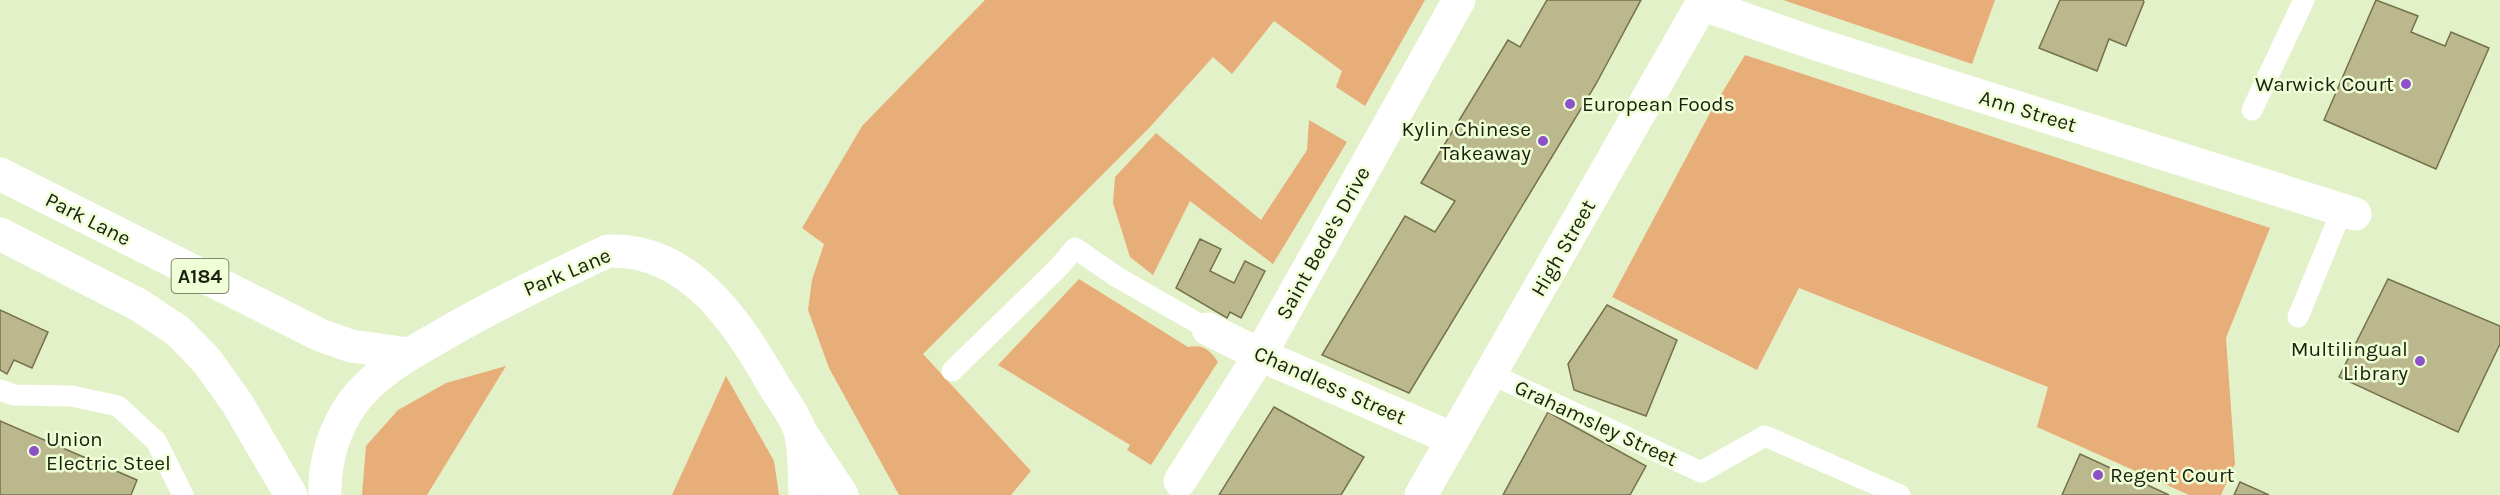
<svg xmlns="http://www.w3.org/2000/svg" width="2500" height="495" viewBox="0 0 2500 495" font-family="Karla,sans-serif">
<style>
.green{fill:#e8ae79}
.building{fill:#bbb88e;stroke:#75724b;stroke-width:1.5}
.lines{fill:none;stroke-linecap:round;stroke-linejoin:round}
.service{stroke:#fff;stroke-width:21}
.minor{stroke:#fff;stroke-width:33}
.tertiary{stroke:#fff;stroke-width:33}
.trunk{stroke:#fff;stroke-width:33}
.poi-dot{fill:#8c52c9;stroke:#effed4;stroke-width:2}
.labels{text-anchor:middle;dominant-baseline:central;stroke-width:5;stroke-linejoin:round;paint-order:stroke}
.shield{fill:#effed4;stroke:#5b634c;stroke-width:1.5}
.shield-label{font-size:20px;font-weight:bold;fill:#1b2011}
.poi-label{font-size:21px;fill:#1b2011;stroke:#effed4;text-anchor:end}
.street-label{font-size:21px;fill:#1b2011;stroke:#effed4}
</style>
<rect width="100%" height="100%" fill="#e2f1c7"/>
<!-- green -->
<g class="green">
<polygon points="985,0 1425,0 1365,106 1336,87 1342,71 1274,21 1232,74 1213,57 1150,127 923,354 1031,471 1011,495 899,495 829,368 808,310 812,280 824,244 802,228 862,126"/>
<polygon points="1783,0 1995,0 1972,64"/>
<polygon points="1745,55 2270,228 2226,338 2235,464 2221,495 2189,495 2037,427 2048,387 1799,288 1757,370 1612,297 1711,111"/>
<polygon points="1309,120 1347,142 1273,264 1190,201 1153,275 1130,257 1113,203 1115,177 1156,133 1261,220 1307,150"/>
<path d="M1079,279L1188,347C1203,344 1210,350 1218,362L1151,465L1127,450L1130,445L998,365Z"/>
<polygon points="506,366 427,495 362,495 366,446 398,410 446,383"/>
<polygon points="726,376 774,461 779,495 672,495"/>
</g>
<!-- building -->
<g class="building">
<polygon points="1547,0 1641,0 1596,84 1409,393 1322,355 1405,216 1435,232 1455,201 1421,183 1508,40 1520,47"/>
<polygon points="2060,0 2143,0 2144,2 2126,46 2109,39 2097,71 2039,48"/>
<polygon points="2376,0 2418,16 2411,32 2445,46 2451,32 2489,48 2436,169 2324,120"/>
<polygon points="1200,239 1221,249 1210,271 1234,283 1245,261 1265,271 1241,318 1230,312 1227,318 1176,288"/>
<polygon points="2388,279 2500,326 2500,344 2458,432 2339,377"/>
<polygon points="1607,305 1677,340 1646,416 1574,390 1568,364"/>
<polygon points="0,310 48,332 32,368 14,360 7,374 0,370"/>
<polygon points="1274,407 1364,457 1341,495 1219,495"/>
<polygon points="1548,412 1646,466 1630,495 1503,495"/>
<polygon points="0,421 137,480 131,495 0,495"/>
<polygon points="2080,454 2169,495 2062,495"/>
<polygon points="2240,482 2269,495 2234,495"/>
</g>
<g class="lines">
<!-- service -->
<g class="service">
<polyline points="2252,110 2304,0"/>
<polyline points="2298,317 2342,210"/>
<polyline points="952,371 1059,267 1075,248 1117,277 1208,329"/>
<polyline points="1491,374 1701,472 1765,436 1900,495"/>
<polyline points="0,390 14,395 72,396 118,406 156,441 183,495"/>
</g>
<!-- minor -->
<g class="minor">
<polyline points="1701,4 1819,45 2355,214"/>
<polyline points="1208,329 1260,355 1453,439"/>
<polyline points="1180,481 1260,355 1459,0"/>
</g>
<!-- tertiary -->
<polyline class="tertiary" points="1421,495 1704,0"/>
<!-- trunk -->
<g class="trunk">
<polyline points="0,174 320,335 351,346 409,354"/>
<polyline points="0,234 139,305 178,331 207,361 237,403 291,495"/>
<polyline points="802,434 842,495"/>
<path d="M325,495C324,462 334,428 354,401C376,372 411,353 441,336C496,304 551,278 608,251C689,248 737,321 773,384C781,398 795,415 800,431C805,451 804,475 805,495"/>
</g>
</g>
<!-- markers -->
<g class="poi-dot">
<circle cx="2406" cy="84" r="6"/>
<circle cx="1570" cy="104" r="6"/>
<circle cx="1543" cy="141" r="6"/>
<circle cx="2420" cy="361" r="6"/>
<circle cx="34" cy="451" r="6"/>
<circle cx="2098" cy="475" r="6"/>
</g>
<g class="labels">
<!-- shield labels -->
<rect class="shield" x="171.5" y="259" width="57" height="34" rx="4.5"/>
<g class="shield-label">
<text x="200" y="276">A184</text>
</g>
<!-- poi labels -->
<g class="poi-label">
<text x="2394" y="84">Warwick Court</text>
<text x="1582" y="104" text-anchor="start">European Foods</text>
<text x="1531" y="129">Kylin Chinese<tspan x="1531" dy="24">Takeaway</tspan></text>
<text x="2408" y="349">Multilingual<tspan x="2408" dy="24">Library</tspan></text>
<text x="46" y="439" text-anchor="start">Union<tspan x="46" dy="24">Electric Steel</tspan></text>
<text x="2110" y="475" text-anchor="start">Regent Court</text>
</g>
<!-- street labels -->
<g class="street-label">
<text transform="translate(2028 111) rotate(17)">Ann Street</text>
<text transform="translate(88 219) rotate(27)">Park Lane</text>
<text transform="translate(1323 243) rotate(-61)">Saint Bede's Drive</text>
<text transform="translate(1563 248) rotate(-60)">High Street</text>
<text transform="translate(567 272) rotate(-23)">Park Lane</text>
<text transform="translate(1330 385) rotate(24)">Chandless Street</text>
<text transform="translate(1596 423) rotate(25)">Grahamsley Street</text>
</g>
</g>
</svg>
